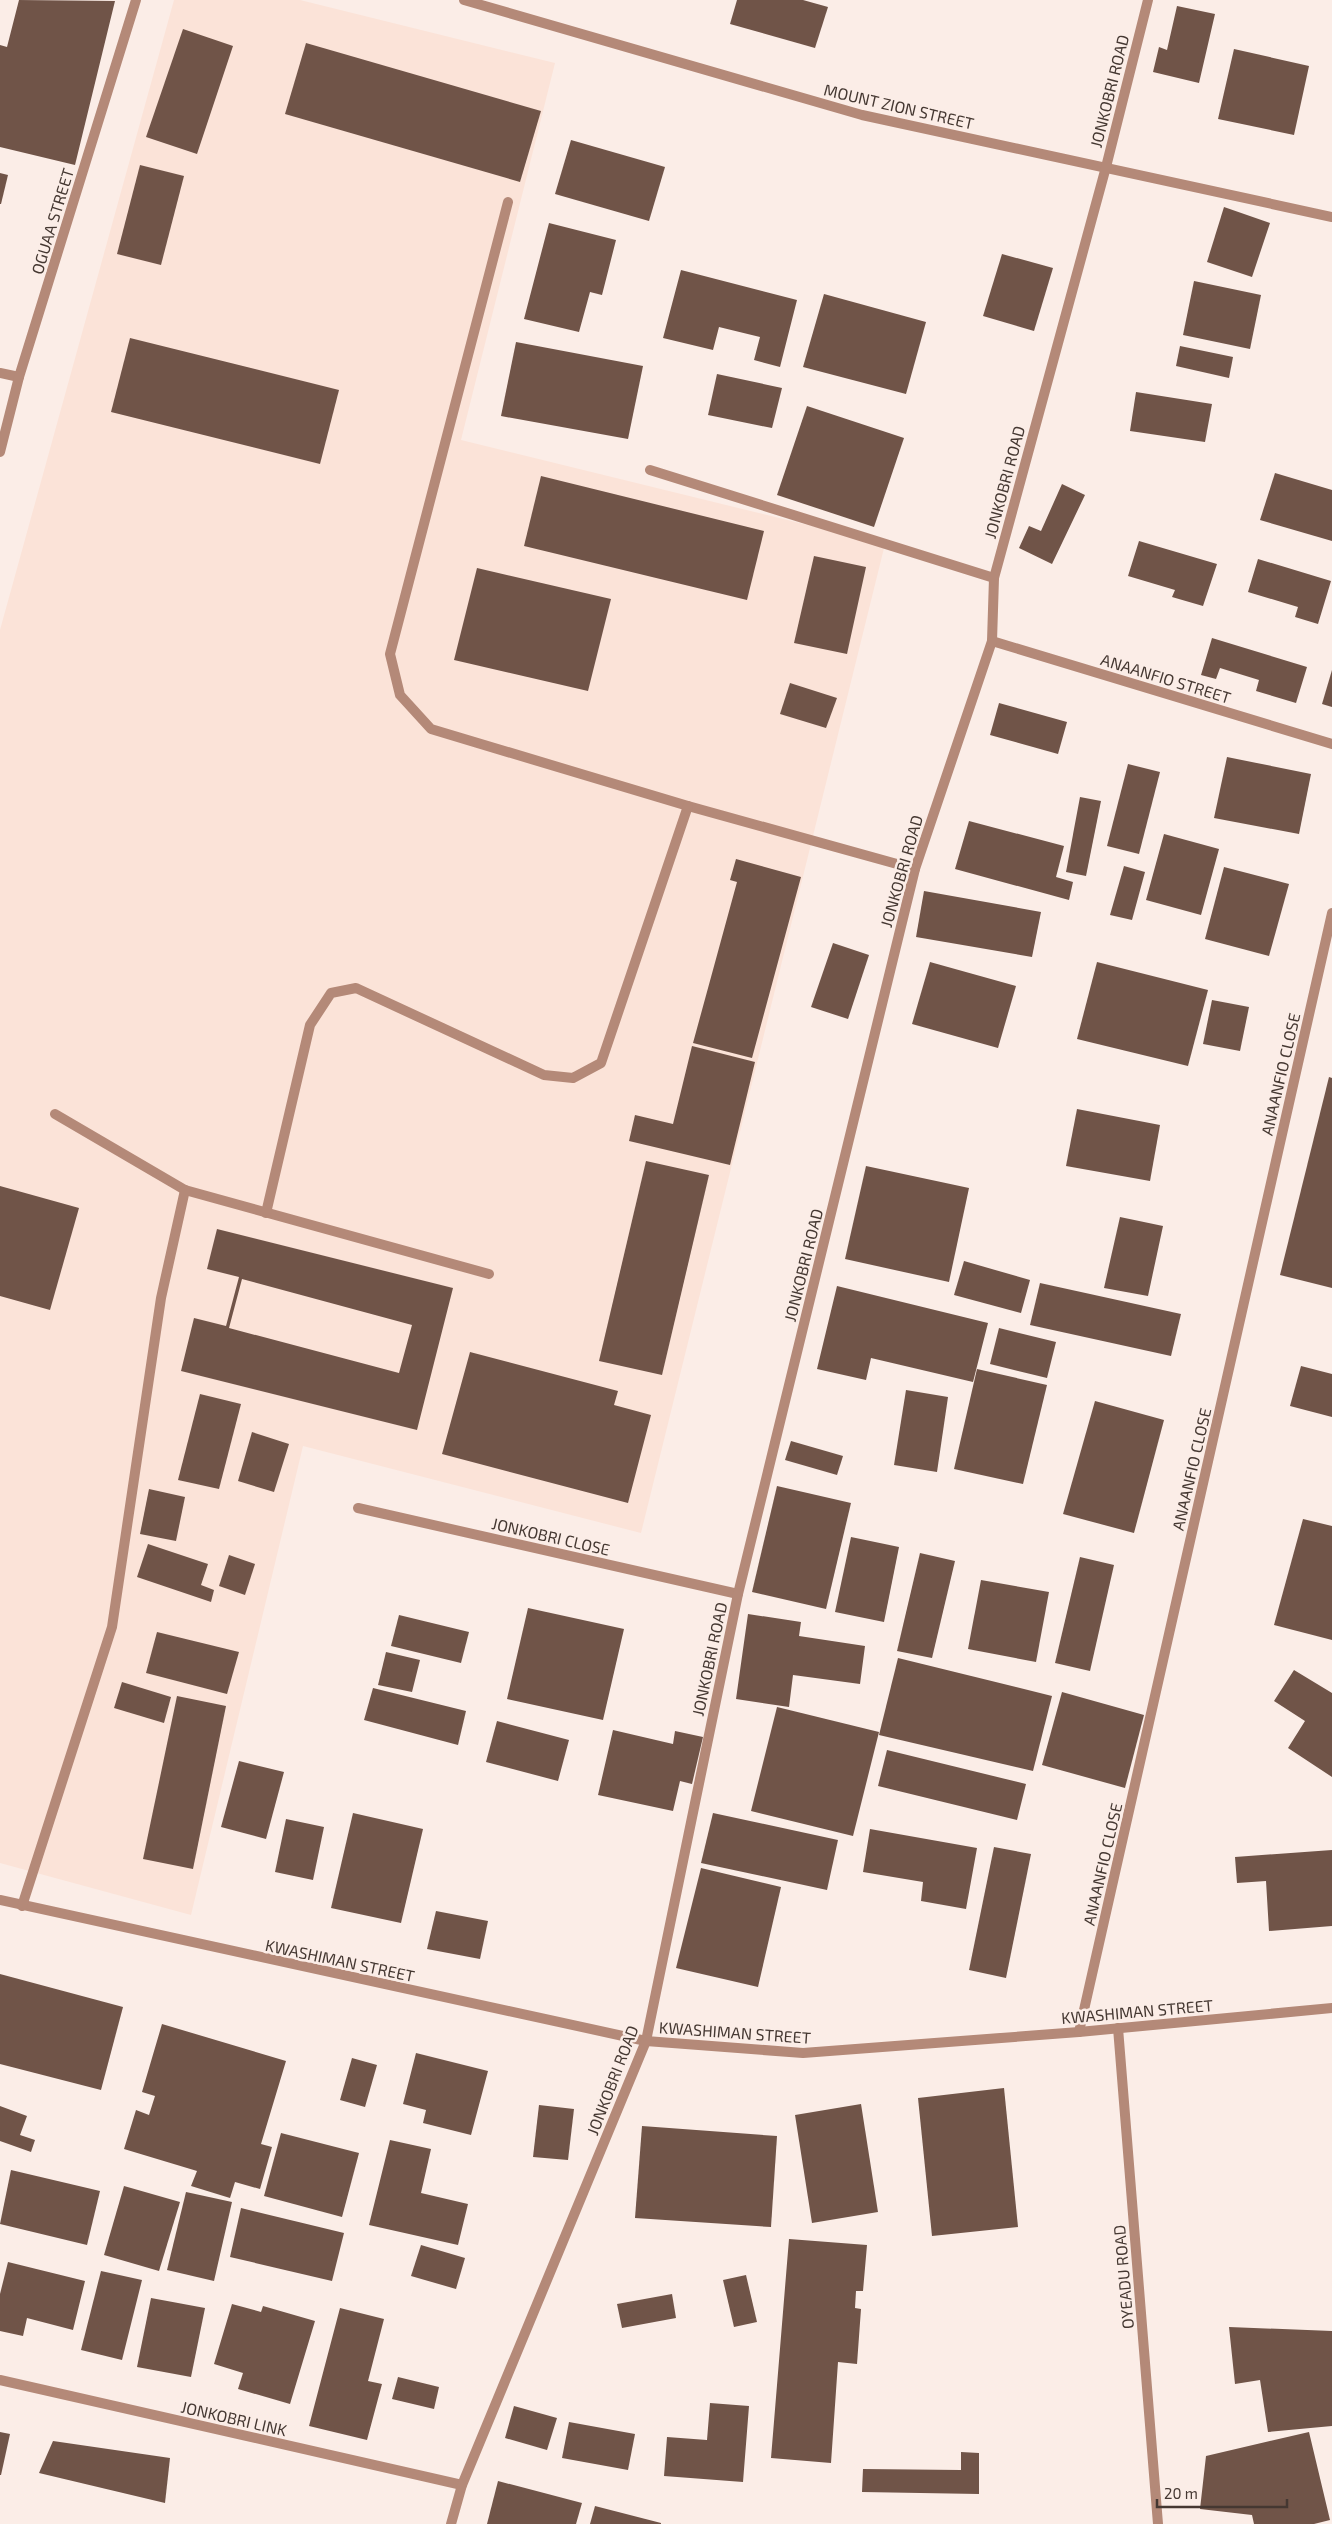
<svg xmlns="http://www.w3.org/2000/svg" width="1332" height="2524" viewBox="0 0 1332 2524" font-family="'Exo 2',sans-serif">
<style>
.built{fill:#fbe3d8}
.building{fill:#705448;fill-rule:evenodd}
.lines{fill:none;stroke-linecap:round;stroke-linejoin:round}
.lane{stroke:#b48978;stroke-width:10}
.street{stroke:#b48978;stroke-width:10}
.labels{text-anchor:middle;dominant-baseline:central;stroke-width:5;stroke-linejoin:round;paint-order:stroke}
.street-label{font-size:16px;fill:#453832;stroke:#fbede7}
</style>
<rect width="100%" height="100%" fill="#fbede7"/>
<!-- built -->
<polygon class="built" points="174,0 300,0 555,63 461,440 885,544 641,1533 303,1446 191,1915 0,1863 0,630"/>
<!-- building -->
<g class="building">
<polygon points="19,0 115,1 75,165 0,147 0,45 7,47"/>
<polygon points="737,0 803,0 828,7 815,48 730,24"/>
<polygon points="1177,6 1215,14 1199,83 1153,72 1159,47 1167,50"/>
<polygon points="183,29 233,46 197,154 146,137"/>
<polygon points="306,43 541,111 520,182 285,114"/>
<polygon points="1234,49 1309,66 1294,135 1218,119"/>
<polygon points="571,140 665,167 649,221 555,194"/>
<polygon points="140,165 184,176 161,265 117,254"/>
<polygon points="0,173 8,175 1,204 0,204"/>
<polygon points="1224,207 1270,223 1252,277 1207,262"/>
<polygon points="549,223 616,240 602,295 590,292 579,332 524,319"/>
<polygon points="1002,254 1053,268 1034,331 983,316"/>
<polygon points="681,270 797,300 780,367 754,360 760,337 719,327 713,350 663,338"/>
<polygon points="1194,281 1261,295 1250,349 1183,335"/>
<polygon points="824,294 926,322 906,394 803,367"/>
<polygon points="130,338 339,390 320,464 111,412"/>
<polygon points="516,342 643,366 628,439 501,416"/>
<polygon points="1180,346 1233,357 1229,378 1176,366"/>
<polygon points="717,374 782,388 772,428 708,415"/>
<polygon points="1136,392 1212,404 1205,442 1130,431"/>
<polygon points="807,406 904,438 874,527 777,495"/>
<polygon points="1275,473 1332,490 1332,541 1260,520"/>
<polygon points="541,476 764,531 747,600 524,546"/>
<polygon points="1062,484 1085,495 1052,564 1019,548 1029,526 1041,531"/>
<polygon points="1139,541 1217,564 1203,606 1172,597 1175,590 1128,576"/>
<polygon points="814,556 866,567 847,654 794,643"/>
<polygon points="1258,559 1331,581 1318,624 1295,617 1298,607 1248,592"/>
<polygon points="477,568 611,599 588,691 454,660"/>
<polygon points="1212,638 1307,667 1296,703 1256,691 1259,680 1220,668 1216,679 1201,675"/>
<polygon points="1332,670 1332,707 1322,704"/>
<polygon points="790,683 837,698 826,728 780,714"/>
<polygon points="999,703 1067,722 1058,754 990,735"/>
<polygon points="1227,757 1311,774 1299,834 1214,818"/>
<polygon points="1128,764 1160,772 1139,854 1107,846"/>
<polygon points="1080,797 1101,801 1086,876 1066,872"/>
<polygon points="969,821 1064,846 1056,877 1073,882 1069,900 955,869"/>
<polygon points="1164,834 1219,849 1201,915 1146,900"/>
<polygon points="736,859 801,877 752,1058 693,1043 737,882 730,880"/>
<polygon points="1124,866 1145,872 1132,920 1110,915"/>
<polygon points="1224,867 1289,884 1269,956 1205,939"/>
<polygon points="924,891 1041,912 1032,957 916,937"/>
<polygon points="833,943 869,955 848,1019 811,1007"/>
<polygon points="930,962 1016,986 998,1048 912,1024"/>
<polygon points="1097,962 1208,990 1188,1066 1077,1039"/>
<polygon points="1212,1000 1249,1007 1240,1051 1203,1044"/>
<polygon points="692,1046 755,1062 730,1165 629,1141 635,1115 673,1124"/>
<polygon points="1329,1077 1332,1078 1332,1288 1280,1275"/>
<polygon points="1077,1109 1160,1125 1150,1181 1066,1166"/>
<polygon points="646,1161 709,1175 662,1375 599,1361"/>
<polygon points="866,1166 969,1188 949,1282 845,1259"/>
<polygon points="0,1186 79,1208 50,1310 0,1296"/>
<polygon points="1120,1217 1163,1226 1148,1296 1104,1288"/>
<path d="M217,1229L453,1288L417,1430L181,1371L194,1318L226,1326L239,1277L207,1269ZM242,1279L412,1325L399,1373L229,1328Z"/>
<polygon points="964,1261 1030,1280 1021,1313 954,1295"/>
<polygon points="1040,1283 1181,1314 1171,1356 1030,1325"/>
<polygon points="837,1286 988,1323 973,1382 871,1358 866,1380 817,1369"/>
<polygon points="999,1328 1056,1342 1047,1378 990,1364"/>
<polygon points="470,1352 618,1391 614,1405 651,1415 628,1503 442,1454"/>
<polygon points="1301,1366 1332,1374 1332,1417 1290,1406"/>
<polygon points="977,1369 1047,1385 1023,1484 954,1469"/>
<polygon points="906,1390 948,1397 937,1472 894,1465"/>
<polygon points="200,1394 241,1404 219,1489 178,1480"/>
<polygon points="1095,1401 1164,1420 1134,1533 1063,1514"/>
<polygon points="252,1432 289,1444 274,1492 238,1481"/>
<polygon points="791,1441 843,1456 837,1475 785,1460"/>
<polygon points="777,1486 851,1503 826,1609 752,1592"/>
<polygon points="149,1489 185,1497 176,1541 140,1534"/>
<polygon points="1303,1519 1332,1526 1332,1640 1274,1625"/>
<polygon points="851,1537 899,1547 884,1622 835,1612"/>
<polygon points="148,1544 208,1564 201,1585 214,1590 211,1602 137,1577"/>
<polygon points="920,1553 955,1561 932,1658 897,1651"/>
<polygon points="229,1555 255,1564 245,1595 219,1586"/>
<polygon points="1080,1557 1114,1565 1090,1671 1055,1663"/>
<polygon points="981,1580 1049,1592 1036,1662 968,1649"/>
<polygon points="528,1608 624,1629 603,1720 507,1699"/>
<polygon points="748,1614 801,1622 799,1636 865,1646 860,1684 793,1675 789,1707 736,1699"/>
<polygon points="399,1615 469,1632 461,1663 391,1646"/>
<polygon points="157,1632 239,1652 227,1694 146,1673"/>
<polygon points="386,1652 420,1660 412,1692 378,1685"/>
<polygon points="898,1658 1052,1696 1033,1771 879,1735"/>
<polygon points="1294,1670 1332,1693 1332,1777 1288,1748 1305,1721 1274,1701"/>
<polygon points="122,1682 171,1697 164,1723 114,1708"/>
<polygon points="373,1688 466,1711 458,1745 364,1720"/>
<polygon points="1062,1692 1144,1715 1125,1788 1042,1765"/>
<polygon points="177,1696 226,1706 193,1869 143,1859"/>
<polygon points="777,1707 879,1732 853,1836 751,1811"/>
<polygon points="497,1721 569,1740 558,1781 486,1762"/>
<polygon points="613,1730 673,1744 675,1731 703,1737 692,1784 680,1781 673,1811 598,1795"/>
<polygon points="887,1750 1026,1784 1017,1820 878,1786"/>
<polygon points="239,1761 284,1772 266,1839 221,1827"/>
<polygon points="353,1813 423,1829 401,1923 331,1908"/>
<polygon points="713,1813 838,1840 827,1890 701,1863"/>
<polygon points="286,1819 324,1827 313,1880 275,1872"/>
<polygon points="870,1829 977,1848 966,1909 921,1901 923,1882 863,1872"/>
<polygon points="994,1847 1031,1854 1006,1978 969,1970"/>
<polygon points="1332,1850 1332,1926 1269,1931 1266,1881 1237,1883 1235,1857"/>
<polygon points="701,1868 781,1887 758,1987 676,1968"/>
<polygon points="436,1911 488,1921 480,1959 427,1949"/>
<polygon points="0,1974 123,2007 101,2090 0,2064"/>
<polygon points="162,2024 286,2061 261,2144 272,2147 260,2189 235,2182 230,2198 191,2186 197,2171 124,2149 136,2110 149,2115 155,2096 142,2092"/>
<polygon points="416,2053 488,2071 471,2135 423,2123 426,2110 403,2104"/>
<polygon points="352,2058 377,2065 365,2107 340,2100"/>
<polygon points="1004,2088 1018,2227 932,2236 918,2098"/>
<polygon points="861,2104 878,2212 812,2223 795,2115"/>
<polygon points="539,2105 574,2109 568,2160 533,2157"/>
<polygon points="0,2106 27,2116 20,2135 35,2140 31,2152 0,2141"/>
<polygon points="642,2126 777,2136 771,2227 635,2218"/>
<polygon points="281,2133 359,2153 342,2217 264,2196"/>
<polygon points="390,2140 431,2149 421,2193 468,2204 458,2245 369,2225"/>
<polygon points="11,2170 100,2191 87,2245 0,2224"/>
<polygon points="124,2186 180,2202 159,2271 104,2255"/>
<polygon points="186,2192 232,2202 214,2281 167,2270"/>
<polygon points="241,2208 344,2233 332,2281 230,2257"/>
<polygon points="789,2239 867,2245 863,2291 856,2291 855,2308 861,2309 857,2364 838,2362 831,2463 771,2458"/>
<polygon points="421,2245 465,2258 456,2289 411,2276"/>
<polygon points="8,2262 85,2281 73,2330 27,2318 23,2336 0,2331 0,2294"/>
<polygon points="101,2271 142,2280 122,2360 81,2350"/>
<polygon points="746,2275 757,2322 734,2327 723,2280"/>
<polygon points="672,2294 676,2318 622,2328 617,2304"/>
<polygon points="151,2298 205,2308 191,2377 137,2367"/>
<polygon points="232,2304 261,2312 263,2306 315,2321 290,2404 238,2389 243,2373 214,2364"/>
<polygon points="340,2308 384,2319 368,2381 382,2384 367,2440 309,2426"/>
<polygon points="1229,2327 1332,2331 1332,2426 1268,2432 1260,2380 1235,2384"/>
<polygon points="398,2377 439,2387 434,2409 392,2399"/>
<polygon points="710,2403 749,2406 743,2482 664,2476 667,2437 707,2440"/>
<polygon points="514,2406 557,2418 547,2450 505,2438"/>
<polygon points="569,2422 635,2434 628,2470 562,2458"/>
<polygon points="0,2432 10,2434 1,2475 0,2475"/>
<polygon points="1309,2432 1330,2520 1314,2524 1254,2524 1252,2515 1200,2509 1206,2456"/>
<polygon points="53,2441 170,2458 165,2503 39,2473"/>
<polygon points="961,2452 979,2453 979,2494 862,2492 863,2469 961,2470"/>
<polygon points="498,2481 582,2503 576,2524 487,2524"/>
<polygon points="595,2506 661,2523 661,2524 590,2524"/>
</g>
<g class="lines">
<!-- lane -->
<g class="lane">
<polyline points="508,202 390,654 400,695 431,729 688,806 915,869"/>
<polyline points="650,470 994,578"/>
<polyline points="55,1114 185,1190 489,1274"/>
<polyline points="266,1213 310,1025 331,993 356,988 544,1075 573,1078 601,1063 688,806"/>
<polyline points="358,1508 738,1594"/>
</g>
<!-- street -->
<g class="street">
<polyline points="464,0 862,115 1332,217"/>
<polyline points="0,373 19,377"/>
<polyline points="0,452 19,377 136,0"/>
<polyline points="992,641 1332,744"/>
<polyline points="0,1900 646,2041 803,2053 1079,2032 1332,2008"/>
<polyline points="22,1906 112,1627 161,1298 185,1190"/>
<polyline points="1118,2028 1158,2524"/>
<polyline points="1079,2032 1332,913"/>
<polyline points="0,2380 462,2485"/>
<polyline points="451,2524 462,2485 646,2041 738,1594 915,869 992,641 994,578 1106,167 1148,0"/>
</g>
</g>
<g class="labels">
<!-- street labels -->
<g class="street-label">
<text transform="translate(1109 91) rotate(-76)">JONKOBRI ROAD</text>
<text transform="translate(899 106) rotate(13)">MOUNT ZION STREET</text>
<text transform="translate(52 221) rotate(-73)">OGUAA STREET</text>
<text transform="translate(1004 482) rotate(-75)">JONKOBRI ROAD</text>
<text transform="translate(1166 678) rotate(17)">ANAANFIO STREET</text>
<text transform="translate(901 871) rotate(-74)">JONKOBRI ROAD</text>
<text transform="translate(1280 1074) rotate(-77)">ANAANFIO CLOSE</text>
<text transform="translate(803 1265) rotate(-76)">JONKOBRI ROAD</text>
<text transform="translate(1191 1469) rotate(-77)">ANAANFIO CLOSE</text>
<text transform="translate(551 1536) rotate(13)">JONKOBRI CLOSE</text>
<text transform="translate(709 1659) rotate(-78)">JONKOBRI ROAD</text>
<text transform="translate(1102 1864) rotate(-77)">ANAANFIO CLOSE</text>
<text transform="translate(340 1960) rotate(12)">KWASHIMAN STREET</text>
<text transform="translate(1137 2011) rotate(-5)">KWASHIMAN STREET</text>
<text transform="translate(735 2032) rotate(4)">KWASHIMAN STREET</text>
<text transform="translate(612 2080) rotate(-69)">JONKOBRI ROAD</text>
<text transform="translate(1123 2277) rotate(-95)">OYEADU ROAD</text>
<text transform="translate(234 2418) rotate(13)">JONKOBRI LINK</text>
</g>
</g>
<!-- scale -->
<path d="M1157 2499v8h130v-8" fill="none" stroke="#453832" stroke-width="2.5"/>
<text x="1164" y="2499" font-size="15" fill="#453832" stroke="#fbede7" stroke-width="4" paint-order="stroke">20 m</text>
</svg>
